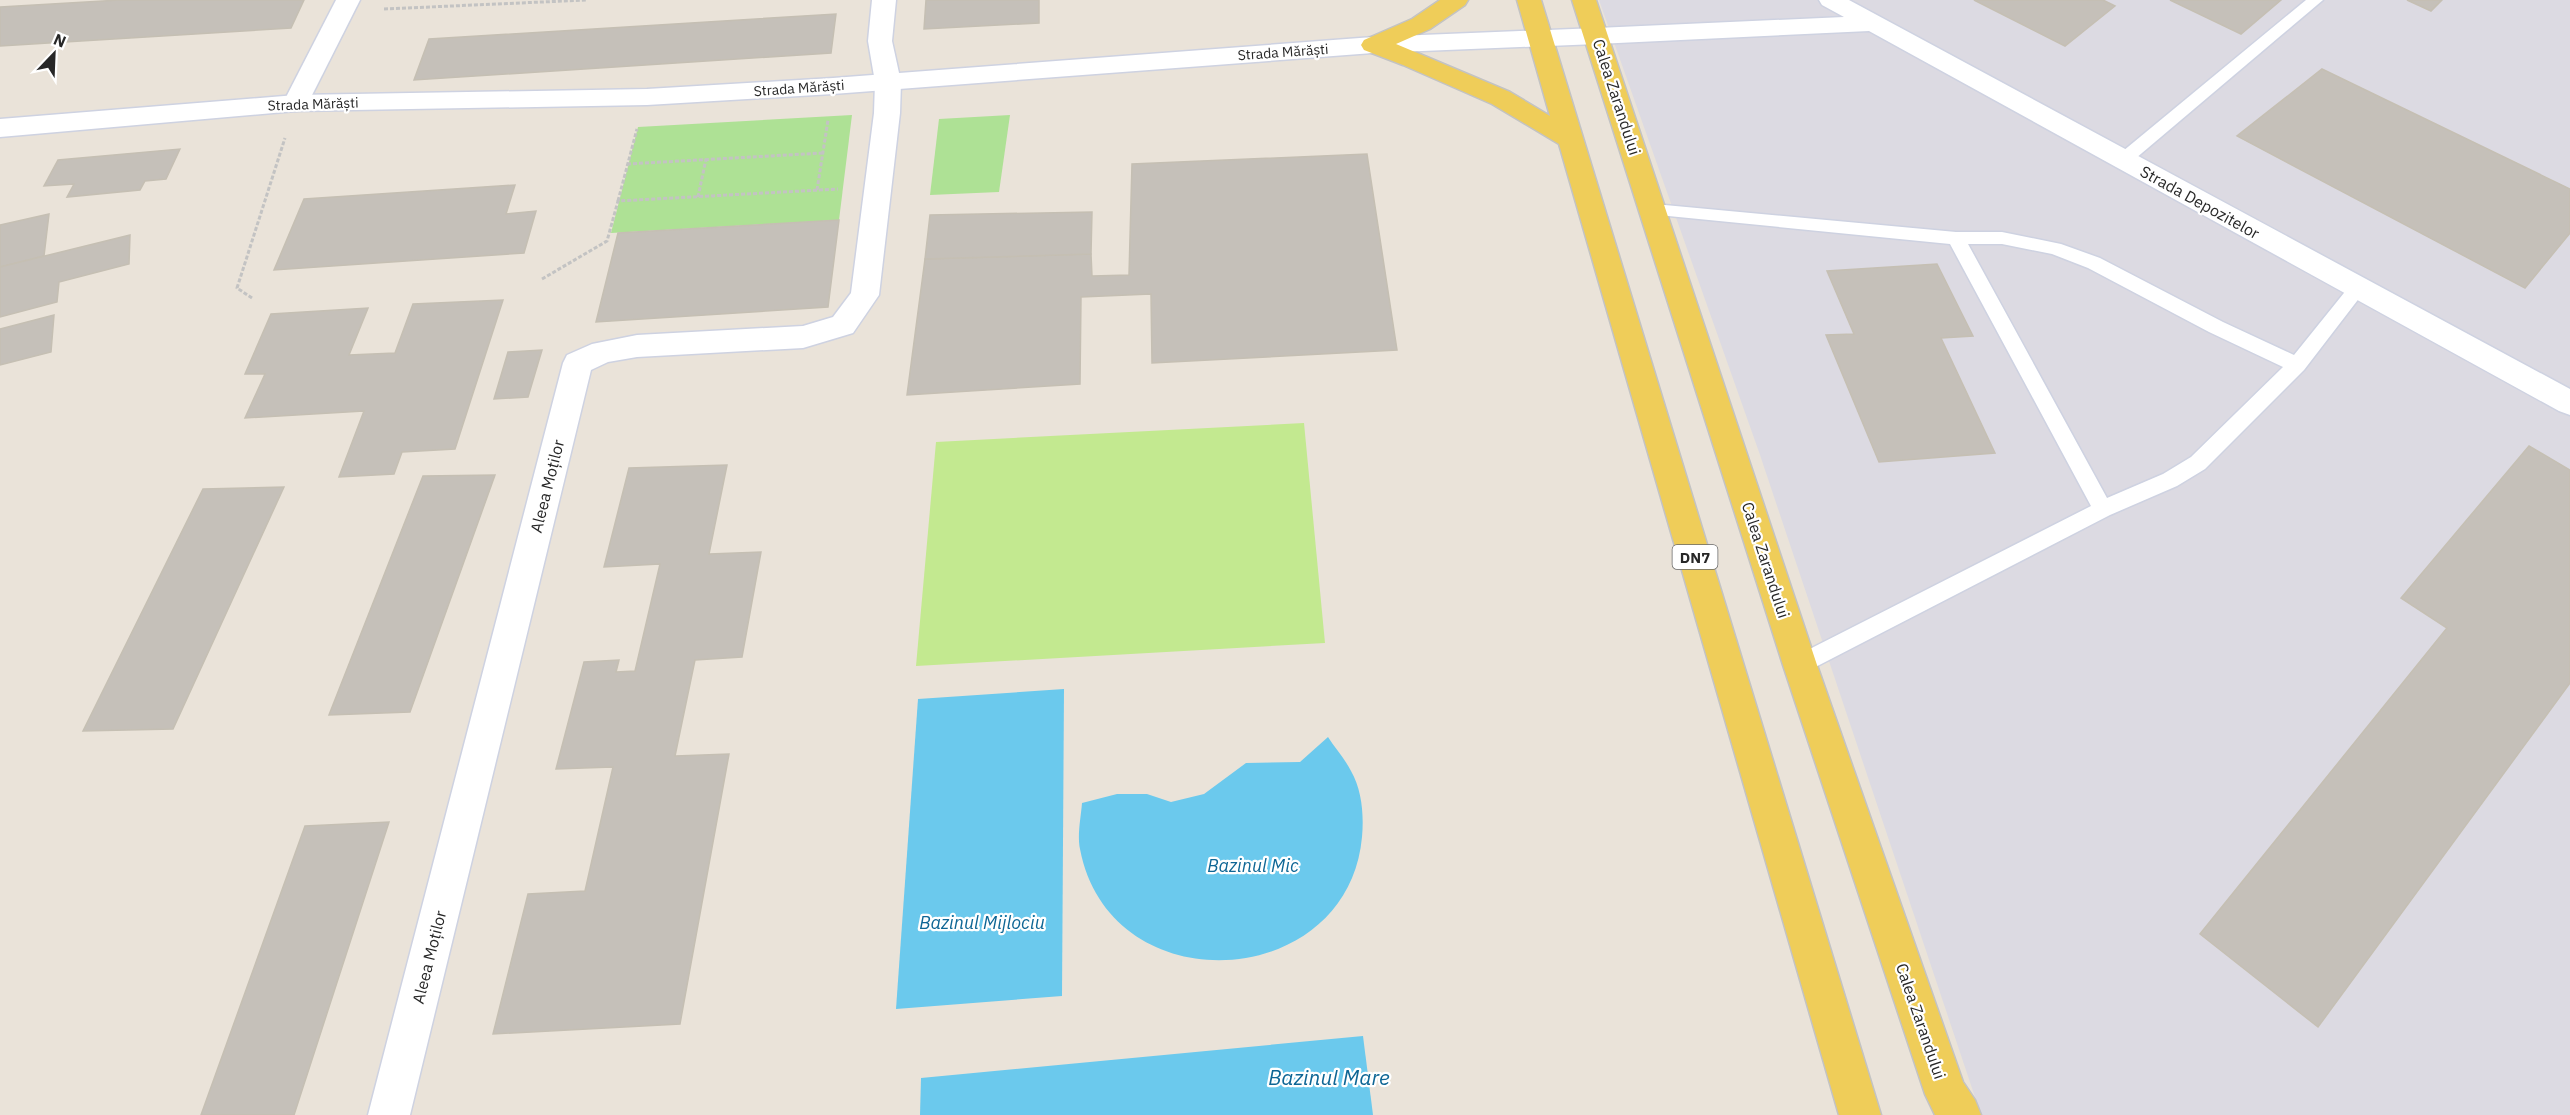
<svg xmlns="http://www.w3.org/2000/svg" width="2570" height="1115" viewBox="0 0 2570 1115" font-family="'IBM Plex Sans',sans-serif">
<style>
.industrial{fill:#dcdae2}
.green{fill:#aee195}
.pitch{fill:#c3e990}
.water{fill:#6bc9ed}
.building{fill:#c5c0b9;stroke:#c5bfb3;stroke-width:1.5}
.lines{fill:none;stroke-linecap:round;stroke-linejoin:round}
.service-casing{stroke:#ced2e1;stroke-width:3}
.minor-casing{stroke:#ced2e1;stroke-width:3}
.secondary-casing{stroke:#ced2e1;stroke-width:3}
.primary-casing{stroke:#c3c3c3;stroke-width:3}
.path{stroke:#c3c3c3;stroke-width:3;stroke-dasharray:4 2;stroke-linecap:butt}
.service{fill:#fff;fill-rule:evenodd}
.minor{fill:#fff;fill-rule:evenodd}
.secondary{fill:#fff;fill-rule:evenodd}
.primary{fill:#efcd59;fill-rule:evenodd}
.labels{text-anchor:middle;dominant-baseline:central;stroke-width:4.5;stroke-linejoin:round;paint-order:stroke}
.far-street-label{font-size:14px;fill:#272727;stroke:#fff}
.shield{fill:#fff;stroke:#686868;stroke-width:1.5}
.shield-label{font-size:15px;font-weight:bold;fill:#272727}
.street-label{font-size:16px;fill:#272727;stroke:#fff}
.water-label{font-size:18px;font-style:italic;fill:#0e6695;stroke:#fff}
.near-water-label{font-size:21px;font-style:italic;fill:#0e6695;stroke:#fff}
</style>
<rect width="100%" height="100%" fill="#eae3d9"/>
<!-- industrial -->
<polygon class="industrial" points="1599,0 2570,0 2570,1115 1981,1115 1759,452"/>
<!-- green -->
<g class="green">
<polygon points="852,115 839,220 611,233 638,127"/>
<polygon points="1010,115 999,192 930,195 939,119"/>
</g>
<!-- pitch -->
<polygon class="pitch" points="1304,423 1325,643 916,666 936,442"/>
<!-- water -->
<g class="water">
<polygon points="1064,689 1062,996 896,1009 918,699"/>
<path d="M1328,737C1335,748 1345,759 1351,771C1362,790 1364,815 1362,837C1348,992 1110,1006 1080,849C1077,835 1081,817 1082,803L1117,794H1147L1171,802L1204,794L1246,763L1300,762Z"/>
<polygon points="1363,1036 1373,1115 920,1115 921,1078"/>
</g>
<!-- building -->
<g class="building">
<polygon points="120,0 304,0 291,28 0,46 0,7"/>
<polygon points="926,0 1039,0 1039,23 924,29"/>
<polygon points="1974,0 2103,0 2115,6 2065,46"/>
<polygon points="2170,0 2281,0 2241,34"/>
<polygon points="2407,0 2442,0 2431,11"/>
<polygon points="836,14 831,53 414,80 429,39"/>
<polygon points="2322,69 2570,189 2570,233 2525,288 2237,136"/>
<polygon points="180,149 166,179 145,181 140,190 67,197 74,184 44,186 58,160"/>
<polygon points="1367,154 1397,350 1152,363 1151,294 1081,297 1080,384 907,395 925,259 1091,254 1092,276 1129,275 1132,164"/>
<polygon points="515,185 506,214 536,211 524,253 274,270 304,199"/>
<polygon points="1092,212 1091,254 925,259 930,215"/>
<polygon points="49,214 44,256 0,267 0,225"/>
<polygon points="839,220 828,307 596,322 618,233"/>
<polygon points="130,235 129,264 59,282 57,302 0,317 0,267"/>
<polygon points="1937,264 1973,336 1941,338 1995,453 1879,462 1826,335 1854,334 1827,271"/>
<polygon points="503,300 455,449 402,452 394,474 339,477 364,411 245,418 265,374 245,374 271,314 368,308 349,355 395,353 413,304"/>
<polygon points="54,315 51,352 0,365 0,329"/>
<polygon points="542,350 528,397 494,399 508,352"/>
<polygon points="2529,446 2570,470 2570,683 2318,1027 2200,934 2447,628 2401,598"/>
<polygon points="727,465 709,554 761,552 742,657 695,660 675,756 729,754 680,1024 493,1034 528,894 585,891 613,767 556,769 584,662 619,660 616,672 635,671 660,564 604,567 629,468"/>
<polygon points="495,475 410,712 329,715 423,476"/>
<polygon points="284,487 173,729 83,731 203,489"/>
<polygon points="389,822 294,1115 201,1115 305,826"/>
</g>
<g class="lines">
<defs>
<g id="service">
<polygon points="2306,0 2323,0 2129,164 2117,164 2115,160 2117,156"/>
<path d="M1654,204L1956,232H2002L2061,244L2100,258L2223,322L2294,355L2352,283L2358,281L2364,283L2367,288L2304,370L2205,469L2177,486L2110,515L1800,675L1792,672L1789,665L1792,658L2091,506L1950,244L1648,214L1645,210L1648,206ZM1968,244H2002L2052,254L2088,268L2209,332L2283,367L2191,457L2163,474L2107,498Z"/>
</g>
<g id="minor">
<polygon points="336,0 360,0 305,109 296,111 287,109 283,103"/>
<polygon points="872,0 896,0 892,41 901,82 900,113 879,295 853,333 803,348 637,357 608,362 591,370 410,1115 368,1115 563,363 567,355 592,344 637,335 803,326 833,317 851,293 874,113 875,82 868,41"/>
<polygon points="1819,0 1849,0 2570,389 2570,415 2559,411 1869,31 1597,44 1588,41 1585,36 1588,31 1597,28 1844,17 1822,5"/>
</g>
<polygon id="secondary" points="1597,28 1606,31 1609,36 1606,41 1597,44 1373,53 833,94 647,105 296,111 0,137 0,119 296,95 647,89 833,78 1373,37"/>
<g id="primary">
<polygon points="1440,0 1468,0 1465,5 1430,29 1396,44 1510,92 1550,116 1517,0 1541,0 1881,1115 1839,1115 1559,144 1492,104 1403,65 1364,50 1361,45 1364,40 1412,19"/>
<polygon points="1572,0 1596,0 1817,665 1963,1082 1975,1100 1981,1115 1935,1115 1925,1094 1783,665"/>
</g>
</defs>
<!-- service casing -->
<use href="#service" class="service-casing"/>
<!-- minor casing -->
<use href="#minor" class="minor-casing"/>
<!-- secondary casing -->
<use href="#secondary" class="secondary-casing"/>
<!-- primary casing -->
<use href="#primary" class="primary-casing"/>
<!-- path -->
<g class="path">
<polyline points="384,9 587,0"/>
<polyline points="627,164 823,153"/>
<polyline points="817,190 828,120"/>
<polyline points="698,197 706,159"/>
<polyline points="618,201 637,129"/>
<polyline points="542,279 607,241 618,201 838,189"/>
<polyline points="252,298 237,288 285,138"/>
</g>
<!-- service -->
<use href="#service" class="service"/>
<!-- minor -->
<use href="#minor" class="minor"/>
<!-- secondary -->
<use href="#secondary" class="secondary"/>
<!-- primary -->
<use href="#primary" class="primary"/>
</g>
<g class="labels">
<!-- far-street labels -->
<g class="far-street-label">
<text transform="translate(1283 52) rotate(-4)">Strada Mărăști</text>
<text transform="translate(799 88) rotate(-4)">Strada Mărăști</text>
<text transform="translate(313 104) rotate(-2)">Strada Mărăști</text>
</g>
<!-- shield labels -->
<rect class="shield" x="1672.5" y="545" width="45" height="24" rx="4.5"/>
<g class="shield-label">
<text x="1695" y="557">DN7</text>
</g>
<!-- street labels -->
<g class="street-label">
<text transform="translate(1617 97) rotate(72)">Calea Zarandului</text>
<text transform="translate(2200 202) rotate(29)">Strada Depozitelor</text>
<text transform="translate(547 486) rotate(-76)">Aleea Moților</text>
<text transform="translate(1766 560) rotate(72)">Calea Zarandului</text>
<text transform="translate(429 957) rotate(-76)">Aleea Moților</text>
<text transform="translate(1921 1021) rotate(71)">Calea Zarandului</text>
</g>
<!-- water labels -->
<g class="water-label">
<text x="1253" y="865">Bazinul Mic</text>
<text x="982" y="922">Bazinul Mijlociu</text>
</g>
<!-- near-water labels -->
<g class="near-water-label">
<text x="1329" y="1077">Bazinul Mare</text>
</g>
</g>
<!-- north arrow -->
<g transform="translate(54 54) rotate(23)" stroke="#ffffff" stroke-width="4.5" paint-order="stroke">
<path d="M0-4.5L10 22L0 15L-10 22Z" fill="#272727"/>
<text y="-9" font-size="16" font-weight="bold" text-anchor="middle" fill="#272727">N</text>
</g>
</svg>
